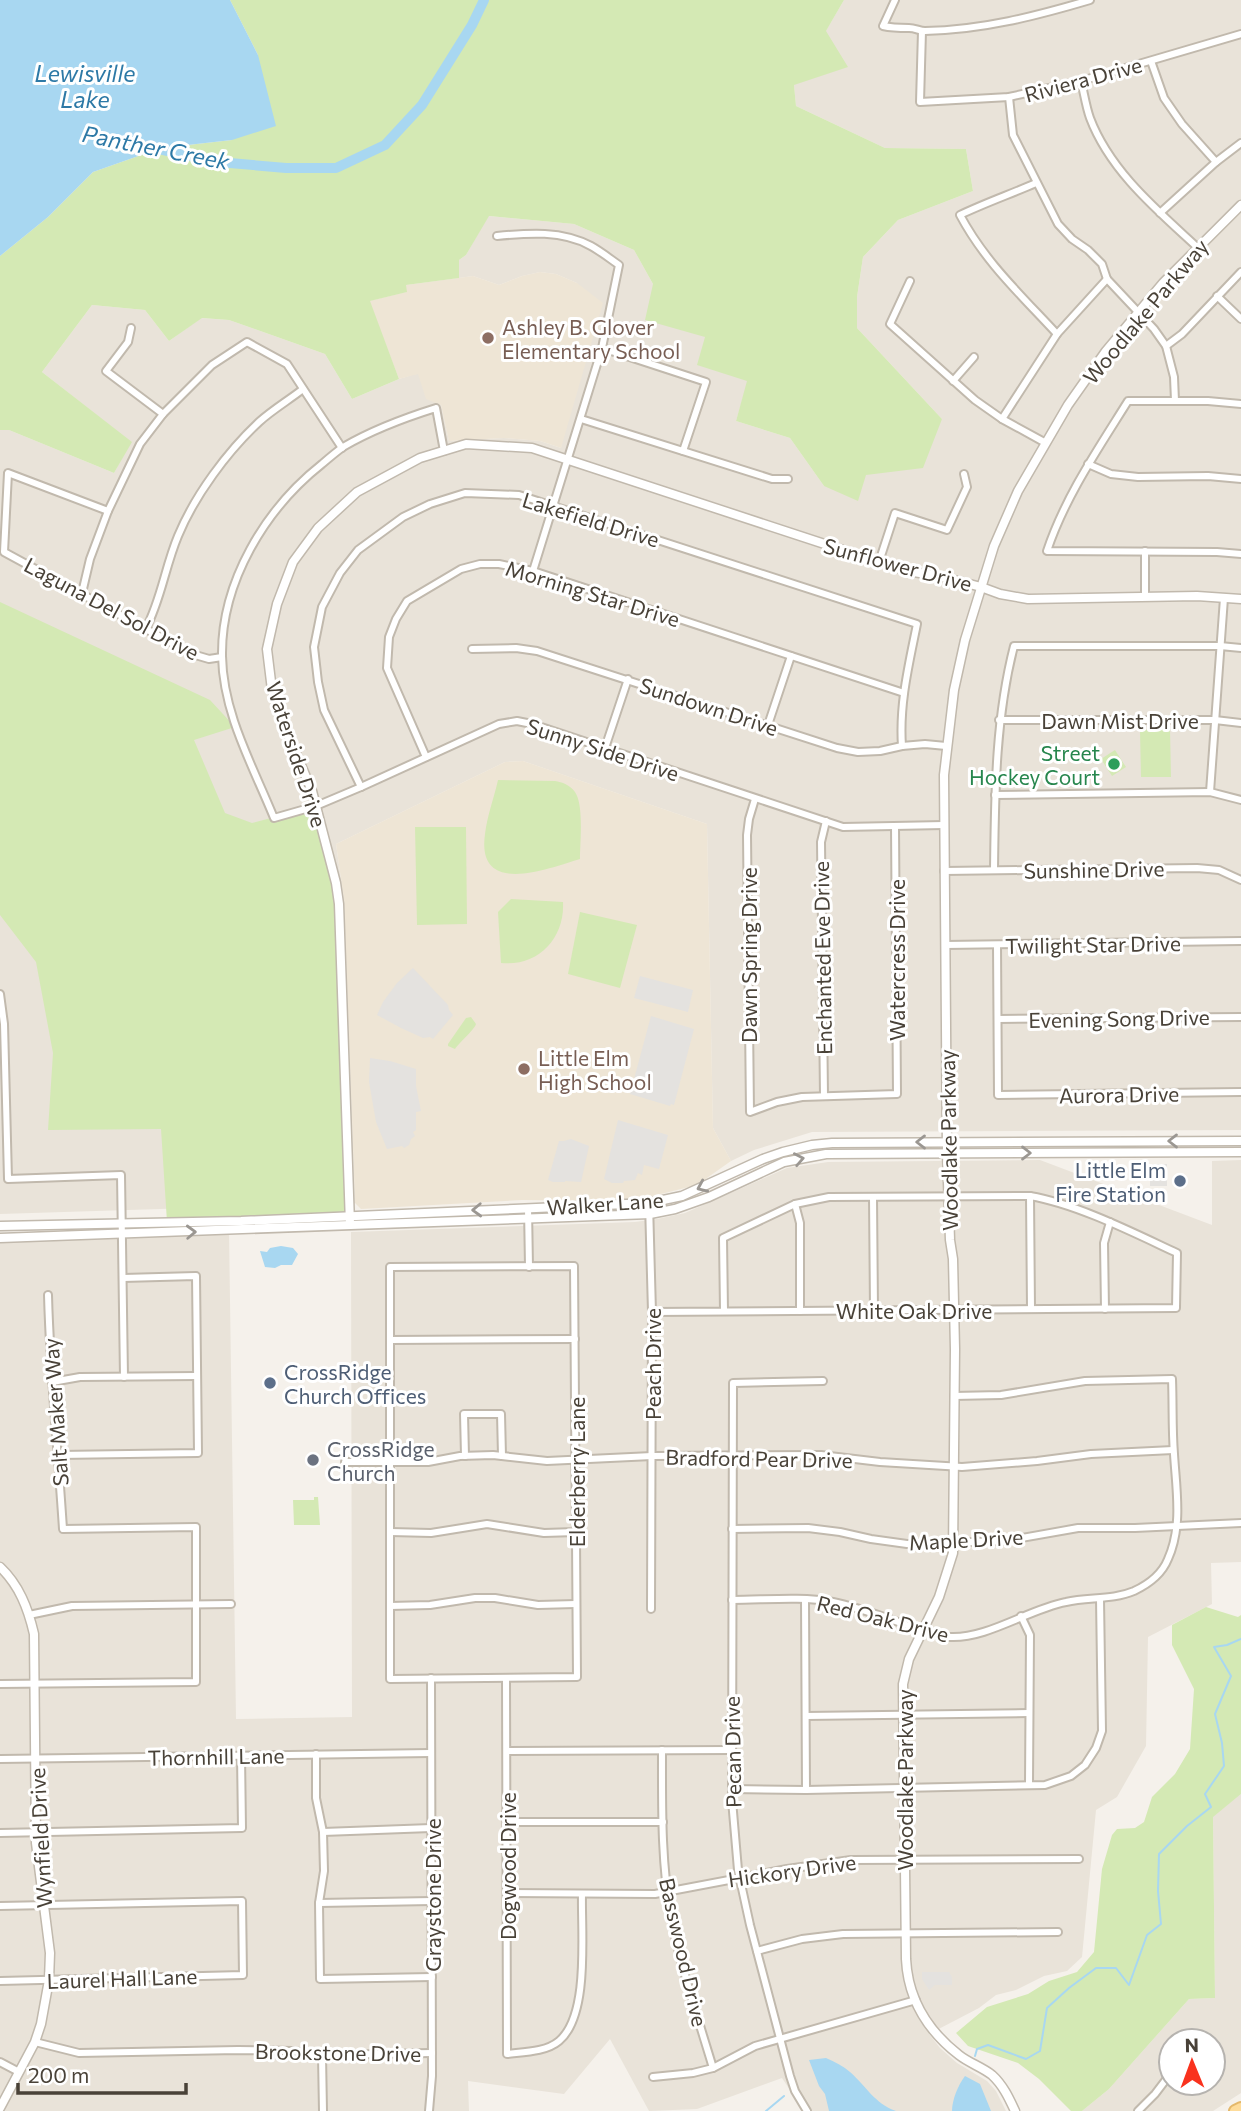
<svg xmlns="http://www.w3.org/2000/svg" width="1241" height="2111" viewBox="0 0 1241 2111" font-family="Commissioner,sans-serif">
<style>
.residential{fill:#e9e3d9;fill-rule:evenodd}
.education{fill:#eee5d5}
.green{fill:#d4e9b4}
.parking{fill:#e4e2df}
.water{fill:#a8d7f1}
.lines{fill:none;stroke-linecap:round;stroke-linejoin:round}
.stream{stroke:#a8d7f1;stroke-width:2}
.river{stroke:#a8d7f1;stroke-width:10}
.minor-casing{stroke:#c1b9ad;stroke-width:10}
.tertiary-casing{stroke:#c1b9ad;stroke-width:11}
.primary-casing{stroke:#e4b86a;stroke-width:14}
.minor{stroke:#fff;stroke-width:6}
.tertiary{stroke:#fff;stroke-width:8}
.primary{stroke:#fedc9b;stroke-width:10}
.oneway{stroke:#9b9792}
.education-dot{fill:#8d6e63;stroke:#fff;stroke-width:2.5}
.leisure-dot{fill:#2e9e5b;stroke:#fff;stroke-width:2.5}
.service-dot{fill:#5c6f8a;stroke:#fff;stroke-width:2.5}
.worship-dot{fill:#6b7280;stroke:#fff;stroke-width:2.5}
.labels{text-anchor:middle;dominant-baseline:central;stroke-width:6;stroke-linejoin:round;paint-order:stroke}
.street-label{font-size:21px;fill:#494238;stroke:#fff}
.education-label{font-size:21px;fill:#785e54;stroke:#fff;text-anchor:start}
.leisure-label{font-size:21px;fill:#27864d;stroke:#fff;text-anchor:end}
.service-label{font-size:21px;fill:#4e5e75;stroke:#fff;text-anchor:end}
.worship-label{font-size:21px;fill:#5b616d;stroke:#fff;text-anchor:start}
.water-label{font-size:23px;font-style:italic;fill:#2d79a6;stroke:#fff}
</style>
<rect width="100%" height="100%" fill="#f5f1eb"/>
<!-- residential -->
<g class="residential">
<polygon points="844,0 1241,0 1241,1130 812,1132 754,1150 731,1161 713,1128 707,824 523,761 505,762 336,844 344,900 355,1203 0,1214 0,430 9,430 114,473 131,442 42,372 92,305 145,310 169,341 201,318 229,320 325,354 352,399 399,379 418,373 441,405 449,441 504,438 540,441 561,448 577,283 556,274 540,272 522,276 499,285 473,276 459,278 459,260 466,255 488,216 574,224 634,250 653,284 748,381 736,421 790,438 824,486 866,475 942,419 857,328 857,297 863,257 898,220 973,191 966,149 885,148 796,106 794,85"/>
<polygon points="1040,1160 1212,1225 1212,1161 1241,1160 1241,1562 1211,1563 1212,1604 1148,1637 1146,1746 1117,1797 1096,1810 1082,1957 1067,1971 1044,1976 1016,1990 996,1995 979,2008 929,2034 940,2048 957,2063 987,2081 996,2091 1006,2111 804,2111 782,2078 697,2109 649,2111 610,2039 564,2094 468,2081 469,2111 5,2111 6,2106 0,2106 0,1238 229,1231 236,1719 352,1717 351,1232 635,1222 657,1219 685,1213 787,1168 828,1162"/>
<path d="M1241,1794V2093L1213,2111H1082L1109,2089L1189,1999L1215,1998L1213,1816ZM1171,2041H1213V2083H1171Z"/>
</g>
<!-- education -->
<g class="education">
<polygon points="540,272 556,274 577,283 603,303 561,448 540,441 504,438 449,441 441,405 426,399 418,374 399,379 369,301 406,292 406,285 473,276 499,285 522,276"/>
<polygon points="523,761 707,824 713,1128 731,1161 697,1185 641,1199 613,1201 522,1200 361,1209 355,1203 344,900 336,844 505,762"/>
</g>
<!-- green -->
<g class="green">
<polygon points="230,0 844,0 826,31 848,67 794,85 796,106 885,148 966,149 973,191 898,220 863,257 857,297 857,328 942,419 923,468 866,475 858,501 824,486 790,438 736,421 747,381 697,365 705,337 645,320 653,284 634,250 574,224 489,216 466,255 459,260 459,278 406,285 407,292 370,301 399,379 352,399 325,354 229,320 202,318 169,341 145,310 92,305 42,372 132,442 114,473 9,430 0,430 0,256 48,217 93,172 161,148 232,140 258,55"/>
<polygon points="0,602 210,700 235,727 194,740 225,813 252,823 316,806 338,893 350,1216 167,1222 161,1129 48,1130 53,1053 36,962 0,915"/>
<polygon points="1170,729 1171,777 1141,777 1140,730"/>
<polygon points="1115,750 1126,767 1112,776 1101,759"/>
<path d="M498,780L555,781C562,782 570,785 575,792C584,805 580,842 580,859C547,869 476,897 485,834C487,816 494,798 498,780Z"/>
<polygon points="415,827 466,827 467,924 417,925"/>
<path d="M511,899L563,902C565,938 538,967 501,963L498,912Z"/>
<polygon points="580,912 637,925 620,988 568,974"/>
<path d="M471,1017L476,1024C475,1029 460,1042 455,1049L448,1046V1044L466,1018Z"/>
<polygon points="314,1497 318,1497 320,1525 294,1525 293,1500 314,1500"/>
<polygon points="1206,1607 1238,1617 1241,1615 1241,1794 1213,1817 1215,1998 1189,1999 1109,2089 1082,2111 1071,2111 1039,2079 1018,2063 968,2046 956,2033 987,2007 1028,1994 1049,1981 1077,1972 1094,1952 1102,1869 1112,1835 1117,1829 1135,1828 1144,1822 1152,1797 1175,1774 1190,1749 1194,1689 1172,1645 1172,1625"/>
</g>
<!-- parking -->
<g class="parking">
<polygon points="413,968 448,1005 449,1010 453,1015 433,1039 430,1037 423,1038 401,1028 377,1015 383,1002 397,983"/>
<polygon points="640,976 693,990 688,1012 634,998"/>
<polygon points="651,1016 694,1029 674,1105 671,1104 670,1106 630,1094"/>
<polygon points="370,1058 390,1061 416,1069 416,1086 421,1111 416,1112 416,1130 413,1132 415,1136 411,1139 409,1145 404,1148 402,1146 387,1149 376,1122 369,1082"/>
<polygon points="618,1120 668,1135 659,1169 644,1165 642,1175 638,1173 635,1180 624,1181 623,1183 612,1183 604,1179"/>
<polygon points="571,1139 589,1146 581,1182 565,1181 565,1182 553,1182 548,1180 559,1141 564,1141"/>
<rect x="1150" y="1164" width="17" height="22"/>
<polygon points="922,1972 949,1972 952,1977 952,1985 935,1985 929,1990 922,1979"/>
</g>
<!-- water -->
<g class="water">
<polygon points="0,0 230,0 258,55 276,126 232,140 161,148 93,172 48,217 0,256"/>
<polygon points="281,1246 293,1248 298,1254 292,1265 281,1265 275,1268 265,1267 260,1251 267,1252 270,1248"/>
<path d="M826,2058C835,2062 843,2066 850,2072C867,2087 874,2103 896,2111H829L825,2094L819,2086L809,2060Z"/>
<path d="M965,2076L980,2084L991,2111H952C952,2100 958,2085 965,2076Z"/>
</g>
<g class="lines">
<!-- stream -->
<g class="stream">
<polyline points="975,2056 977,2049 988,2045 1026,2059 1040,2051 1047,2008 1069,1988 1096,1968 1116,1968 1129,1985 1147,1935 1161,1924 1158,1891 1159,1854 1187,1826 1211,1807 1205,1794 1224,1766 1222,1743 1215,1714 1231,1676 1214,1647 1227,1645 1241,1639"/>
<polyline points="766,2111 784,2096"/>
</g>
<!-- river -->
<polyline class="river" points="145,146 218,162 286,168 336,168 385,145 422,105 472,25 484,0"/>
<defs>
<g id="minor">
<path d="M895,0L883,26C892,28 900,28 909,28C915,28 920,31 925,31C982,30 1036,16 1090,0"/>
<polyline points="922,31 920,102 1009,97 1081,81 1241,34"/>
<polyline points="1151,61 1164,98 1182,124 1216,162"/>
<path d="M1081,81C1084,93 1086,107 1090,118C1110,171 1157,210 1197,247"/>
<polyline points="1009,97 1013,135 1058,224 1072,239 1088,250 1102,264 1107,279 1154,329 1166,346 1174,377 1175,401"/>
<path d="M1036,183C1011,194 985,203 960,215C985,262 1021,295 1057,334"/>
<polyline points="1160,213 1216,162 1241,143"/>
<path d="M497,236C528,233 562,230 591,246C600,251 609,258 619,265L602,348L533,571"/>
<polyline points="910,281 890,324 975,400 1002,419 1044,442"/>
<polyline points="1217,296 1241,319"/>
<polyline points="131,328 128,342 106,371 163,414"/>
<polyline points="1166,346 1182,334 1241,272"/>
<polyline points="602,348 706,382 683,451"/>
<polyline points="953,381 974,357"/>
<path d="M1241,404L1208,401H1128C1098,449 1065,497 1047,551L1217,552L1241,554"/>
<polyline points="581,419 772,479 788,479"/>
<polyline points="1002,419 1057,334 1107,279"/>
<path d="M444,451L436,408C404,418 372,430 343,447C336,452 329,458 322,464C265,509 221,582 222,656C223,714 253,766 274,818L316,806L361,787L499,724L517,721L532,724L843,827L944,825"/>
<polyline points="1088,464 1111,474 1138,477 1208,476 1241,479"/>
<polyline points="108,511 8,473 4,552 192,654 209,659 222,657"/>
<polyline points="1145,551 1145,597"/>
<polyline points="879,562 895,513 947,530 967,487 964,474"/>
<polyline points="82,593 90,559 108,511 140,444 163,414 212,365 247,342 287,364 342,448"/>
<path d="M146,628C161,600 165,567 178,536C195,495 227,452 259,422C272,410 289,400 303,389"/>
<polyline points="472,649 516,648 537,651 837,748 858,752 880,751 902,746 925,744 946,746"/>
<polyline points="999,720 1215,720 1241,723"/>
<polyline points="768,725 791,656"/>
<polyline points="605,748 628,679"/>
<polyline points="426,757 387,668 389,637 396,619 407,601 461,569 480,564 499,564 533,571 904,693"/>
<path d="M361,787L324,710L318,682L314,647L322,607L340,573L358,550L403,517L430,504L465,493L519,495L917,624C909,664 899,704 902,746"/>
<polyline points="1210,792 1224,598"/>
<polyline points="995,795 1210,792 1241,800"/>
<polyline points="755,799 749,819 747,835 750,1112 777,1102 802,1097 897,1094 895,826"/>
<path d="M994,870C995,795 995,720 1014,646H1220L1241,648"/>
<polyline points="944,871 1197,868 1219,870 1241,880"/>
<polyline points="945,945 1241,941"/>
<polyline points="997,945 998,1095 1241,1092"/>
<polyline points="0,994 4,1024 8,1179 121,1175 124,1377"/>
<polyline points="998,1019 1241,1017"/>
<polyline points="824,1096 821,842 826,821"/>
<polyline points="1030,1196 1031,1309"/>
<polyline points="873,1197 874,1310"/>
<polyline points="649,1203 652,1312 651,1609"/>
<polyline points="795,1204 800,1223 800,1311"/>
<polyline points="528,1208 529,1267"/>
<polygon points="574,1266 577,1677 390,1679 390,1267"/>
<polyline points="1105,1309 1104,1243 1110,1222"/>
<path d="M652,1312L1176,1308L1177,1253C1134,1233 1077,1204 1030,1196L829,1197L795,1204L723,1238L724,1311"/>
<polyline points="390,1340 575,1339"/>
<polyline points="52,1382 80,1377 197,1376"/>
<polyline points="59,1455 198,1453 196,1276 123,1278"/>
<polyline points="465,1456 464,1414 501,1414 502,1456"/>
<polyline points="345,1462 428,1462 460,1456 493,1455 547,1461 652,1456 821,1455 880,1462 962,1467 1037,1461 1091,1454 1173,1450"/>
<polyline points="732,1529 808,1528 840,1532 871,1539 907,1544 1005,1541 1078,1528 1135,1528 1241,1523"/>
<polyline points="390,1532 431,1533 487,1524 544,1533 576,1532"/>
<polyline points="805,1599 806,1790"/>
<path d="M732,1600C765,1600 800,1596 833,1602C857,1607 881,1616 904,1624C919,1629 935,1636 950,1637C987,1639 1029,1609 1066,1602C1089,1597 1113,1600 1134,1591C1149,1584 1162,1574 1168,1559C1183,1526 1176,1488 1174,1454C1172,1429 1173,1404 1172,1379L1085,1381L1001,1395L954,1396"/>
<polyline points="390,1606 430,1605 475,1598 495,1598 538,1605 576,1604"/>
<polyline points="29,1615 72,1606 231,1604"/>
<polyline points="1021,1616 1030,1635 1029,1784"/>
<path d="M506,1678L507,2054C524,2052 546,2052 559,2041C590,2015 581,1932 582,1894"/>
<path d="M0,1684L196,1682V1527L63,1529C58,1451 50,1373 48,1295"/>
<polyline points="806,1716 1029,1713"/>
<path d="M662,1750C662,1806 661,1862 671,1917C681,1968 698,2018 713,2068"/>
<polyline points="507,1751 732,1750"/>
<polyline points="316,1754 316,1798 323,1832 324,1871 319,1903 320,1979 432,1977"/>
<polyline points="0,1759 431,1753"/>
<polyline points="732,1789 806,1790 1045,1785 1071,1776 1085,1765 1096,1748 1102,1731 1100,1599"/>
<polyline points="507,1822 663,1822"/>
<polyline points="323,1832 431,1828"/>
<polyline points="0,1833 242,1828 241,1755"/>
<polyline points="507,1893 655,1894 787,1869 851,1860 1079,1859"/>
<polyline points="319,1903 432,1901"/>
<polyline points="0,1906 242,1901 243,1975 0,1981"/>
<polyline points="757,1951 802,1939 843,1934 1058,1932"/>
<polyline points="35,2042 79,2053 238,2050 292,2051 322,2055 432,2053"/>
<polyline points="322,2055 323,2111"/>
<polyline points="0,2062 19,2072"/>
<polyline points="653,2077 693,2073 713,2068 755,2046 916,2000"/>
<polyline points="429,2111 432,2076 431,1678"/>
<polyline points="807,2111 795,2091 790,2076 750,1925 738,1870 732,1800 733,1383 823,1381"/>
<polyline points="1138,2111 1155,2094 1171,2073"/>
</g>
<g id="tertiary">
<polyline points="350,1224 339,904 336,883 312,791 280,716 272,690 267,649 277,604 293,562 318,528 357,492 420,458 466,444 532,448 907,571 939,576 981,587 1000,594 1028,599 1197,596 1241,599"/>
<polyline points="0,1226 241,1221 649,1203 682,1196 763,1159 783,1152 812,1145 832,1143 1241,1141"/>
<polyline points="0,1238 650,1214 675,1209 709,1197 784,1162 826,1154 1241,1152"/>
<path d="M0,1567C19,1585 28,1608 34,1634L36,1843L50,1953L49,1980L41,2024L35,2042L0,2108"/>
<path d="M1015,2111C1009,2098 1003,2085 992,2075C982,2067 969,2063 959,2055C928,2031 908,1999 906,1959L903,1684L909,1659L939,1597L953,1553L955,1349L953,1259L950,1240L947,1153L944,775L954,690L965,640L994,546L1018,491L1068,405L1106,351L1163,283L1241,205"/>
</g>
<polyline id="primary" points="1235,2111 1241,2108"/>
</defs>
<!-- minor casing -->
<use href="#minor" class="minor-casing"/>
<!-- tertiary casing -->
<use href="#tertiary" class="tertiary-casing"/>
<!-- primary casing -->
<use href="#primary" class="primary-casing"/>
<!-- minor -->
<use href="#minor" class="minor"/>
<!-- tertiary -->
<use href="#tertiary" class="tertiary"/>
<!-- primary -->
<use href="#primary" class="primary"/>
</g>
<!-- one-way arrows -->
<defs><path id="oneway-chevron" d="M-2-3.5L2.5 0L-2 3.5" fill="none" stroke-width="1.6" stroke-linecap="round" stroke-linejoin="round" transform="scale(1.75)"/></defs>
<g class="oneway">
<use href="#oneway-chevron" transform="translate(1173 1141) rotate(180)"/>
<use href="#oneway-chevron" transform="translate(921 1142) rotate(-180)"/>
<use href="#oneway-chevron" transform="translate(1026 1153)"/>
<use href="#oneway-chevron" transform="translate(799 1159) rotate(-11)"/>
<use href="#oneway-chevron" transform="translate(702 1187) rotate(156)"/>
<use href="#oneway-chevron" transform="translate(477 1210) rotate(178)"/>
<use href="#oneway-chevron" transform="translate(191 1232) rotate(-2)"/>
</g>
<!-- markers -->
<g class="education-dot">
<circle cx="488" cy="338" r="7"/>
<circle cx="524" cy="1069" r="7"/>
</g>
<circle class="leisure-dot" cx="1114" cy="764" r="7"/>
<g class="service-dot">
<circle cx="1180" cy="1181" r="7"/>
<circle cx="270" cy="1383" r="7"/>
</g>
<circle class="worship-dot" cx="313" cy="1460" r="7"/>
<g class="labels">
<!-- street labels -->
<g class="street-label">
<text transform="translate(1083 79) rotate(-15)">Riviera Drive</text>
<text transform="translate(1145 311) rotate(-50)">Woodlake Parkway</text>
<text transform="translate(591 519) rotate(17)">Lakefield Drive</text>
<text transform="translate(898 564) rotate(15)">Sunflower Drive</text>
<text transform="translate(593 593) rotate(17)">Morning Star Drive</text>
<text transform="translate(112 608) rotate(28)">Laguna Del Sol Drive</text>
<text transform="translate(709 706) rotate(18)">Sundown Drive</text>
<text x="1120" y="720">Dawn Mist Drive</text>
<text transform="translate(603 749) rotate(18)">Sunny Side Drive</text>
<text transform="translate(297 754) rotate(72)">Waterside Drive</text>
<text transform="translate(1094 869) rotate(-1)">Sunshine Drive</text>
<text transform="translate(1093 944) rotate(-1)">Twilight Star Drive</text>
<text transform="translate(748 955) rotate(-90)">Dawn Spring Drive</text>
<text transform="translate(822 958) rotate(-91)">Enchanted Eve Drive</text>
<text transform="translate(896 960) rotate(-90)">Watercress Drive</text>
<text transform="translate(1119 1018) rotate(-1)">Evening Song Drive</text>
<text transform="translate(1119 1094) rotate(-1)">Aurora Drive</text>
<text transform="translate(948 1140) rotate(-91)">Woodlake Parkway</text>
<text transform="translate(605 1203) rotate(-4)">Walker Lane</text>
<text x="914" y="1310">White Oak Drive</text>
<text transform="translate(652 1364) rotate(-90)">Peach Drive</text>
<text transform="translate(55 1412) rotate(-94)">Salt Maker Way</text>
<text transform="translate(759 1458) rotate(1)">Bradford Pear Drive</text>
<text transform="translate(576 1472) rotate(-90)">Elderberry Lane</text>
<text transform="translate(966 1539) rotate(-3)">Maple Drive</text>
<text transform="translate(883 1618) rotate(14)">Red Oak Drive</text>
<text transform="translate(732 1752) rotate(-91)">Pecan Drive</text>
<text transform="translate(216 1756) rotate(-1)">Thornhill Lane</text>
<text transform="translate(904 1780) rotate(-90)">Woodlake Parkway</text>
<text transform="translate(40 1838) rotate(-93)">Wynfield Drive</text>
<text transform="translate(507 1866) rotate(-90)">Dogwood Drive</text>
<text transform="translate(792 1870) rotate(-8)">Hickory Drive</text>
<text transform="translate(432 1895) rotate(-90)">Graystone Drive</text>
<text transform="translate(684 1952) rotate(77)">Basswood Drive</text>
<text transform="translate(122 1978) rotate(-2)">Laurel Hall Lane</text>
<text transform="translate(338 2052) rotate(1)">Brookstone Drive</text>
</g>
<!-- education labels -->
<g class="education-label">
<text x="502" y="326">Ashley B. Glover<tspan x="502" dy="24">Elementary School</tspan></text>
<text x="538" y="1057">Little Elm<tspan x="538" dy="24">High School</tspan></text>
</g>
<!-- leisure labels -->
<g class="leisure-label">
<text x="1100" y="752">Street<tspan x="1100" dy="24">Hockey Court</tspan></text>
</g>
<!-- service labels -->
<g class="service-label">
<text x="1166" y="1169">Little Elm<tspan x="1166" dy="24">Fire Station</tspan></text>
<text x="284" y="1371" text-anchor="start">CrossRidge<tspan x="284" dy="24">Church Offices</tspan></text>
</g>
<!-- worship labels -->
<g class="worship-label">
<text x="327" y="1448">CrossRidge<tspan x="327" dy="24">Church</tspan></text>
</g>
<!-- water labels -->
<g class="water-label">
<text x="85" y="73">Lewisville<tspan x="85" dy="26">Lake</tspan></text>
<text transform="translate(156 147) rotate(11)">Panther Creek</text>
</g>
</g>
<!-- north arrow -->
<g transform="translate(1192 2062) rotate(359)"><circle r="33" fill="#ffffff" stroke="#b6b3af" stroke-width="2"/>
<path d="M0-5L12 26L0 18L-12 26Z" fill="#f9321d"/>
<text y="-10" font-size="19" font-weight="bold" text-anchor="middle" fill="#494238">N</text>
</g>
<!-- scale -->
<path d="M18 2083v10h168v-10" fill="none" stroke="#494238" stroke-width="3.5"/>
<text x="28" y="2083" font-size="21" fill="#494238" stroke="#ffffff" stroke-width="5" paint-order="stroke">200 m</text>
</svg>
